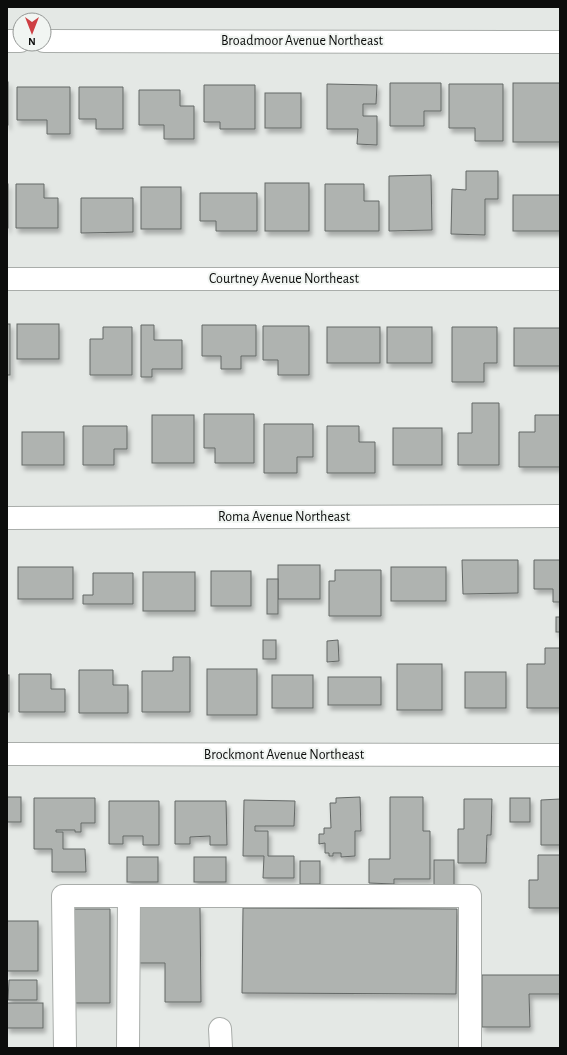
<svg xmlns="http://www.w3.org/2000/svg" width="567" height="1055" viewBox="0 0 567 1055" font-family="'Alegreya Sans',sans-serif">
<style>
.building{fill:#afb3b0;stroke:#646866;filter:url(#shadow)}
.lines{fill:none;stroke-linecap:round;stroke-linejoin:round}
.minor-casing{stroke:#a9adaa;stroke-width:24}
.minor{stroke:#fff;stroke-width:22}
.labels{text-anchor:middle;dominant-baseline:central;stroke-width:4;stroke-linejoin:round;paint-order:stroke}
.street-label{font-size:14px;fill:#0c0d0c;stroke:#f1f5f2}
</style>
<defs>
<filter id="shadow"><feDropShadow dx="2.5" dy="4.5" stdDeviation="2" flood-color="#0004"/></filter>
</defs>
<rect width="100%" height="100%" fill="#e4e8e5"/>
<!-- building -->
<g class="building">
<rect x="7" y="82" width="1" height="43"/>
<polygon points="390,83 441,83 441,111 424,111 424,126 390,126"/>
<rect x="513" y="83" width="47" height="59"/>
<polygon points="327,84 377,85 376,104 363,104 363,116 377,116 377,145 357,144 358,129 327,129"/>
<polygon points="449,84 503,84 503,141 475,141 475,128 449,128"/>
<polygon points="204,85 255,85 255,129 220,129 220,122 204,122"/>
<polygon points="17,87 70,87 70,134 47,134 47,120 17,120"/>
<polygon points="79,87 123,87 123,129 96,129 96,119 79,119"/>
<polygon points="139,90 180,90 180,106 194,106 194,139 164,139 164,125 139,125"/>
<rect x="265" y="93" width="36" height="35"/>
<polygon points="466,171 498,171 498,199 485,199 485,235 451,234 452,189 466,190"/>
<polygon points="431,175 432,230 389,231 389,176"/>
<rect x="265" y="183" width="44" height="48"/>
<rect x="7" y="184" width="1" height="44"/>
<polygon points="16,184 44,184 44,198 58,198 58,228 16,228"/>
<polygon points="325,184 364,184 364,201 379,201 379,231 325,231"/>
<rect x="141" y="187" width="40" height="42"/>
<polygon points="200,193 257,193 257,231 216,231 216,221 200,221"/>
<rect x="513" y="195" width="47" height="36"/>
<polygon points="81,198 133,198 133,232 81,233"/>
<rect x="7" y="324" width="3" height="51"/>
<rect x="17" y="324" width="42" height="35"/>
<polygon points="141,325 154,325 154,340 182,340 182,369 152,369 152,377 141,377"/>
<polygon points="202,325 256,325 256,356 241,356 241,369 221,369 221,356 202,356"/>
<polygon points="263,326 309,326 309,375 278,375 278,360 263,360"/>
<polygon points="103,327 132,327 132,375 90,375 90,339 103,339"/>
<rect x="327" y="327" width="53" height="36"/>
<rect x="387" y="327" width="45" height="36"/>
<polygon points="452,327 497,327 497,363 484,363 484,382 452,382"/>
<rect x="514" y="328" width="46" height="38"/>
<polygon points="472,403 499,403 499,465 458,465 458,433 472,433"/>
<polygon points="204,414 254,414 254,463 215,463 215,448 204,448"/>
<rect x="152" y="415" width="42" height="48"/>
<polygon points="535,415 560,415 560,467 519,467 519,432 535,432"/>
<polygon points="264,424 313,424 313,457 297,457 297,473 264,473"/>
<polygon points="83,426 127,426 127,449 114,449 114,465 83,465"/>
<polygon points="327,426 359,426 359,442 375,442 375,473 327,473"/>
<rect x="393" y="428" width="49" height="37"/>
<rect x="22" y="432" width="42" height="33"/>
<polygon points="462,560 518,560 518,593 463,594"/>
<polygon points="534,560 560,560 560,602 553,602 553,589 534,589"/>
<rect x="278" y="565" width="42" height="34"/>
<rect x="18" y="567" width="55" height="32"/>
<rect x="391" y="567" width="55" height="34"/>
<polygon points="335,570 381,570 381,616 329,616 329,581 335,581"/>
<rect x="211" y="571" width="40" height="35"/>
<rect x="143" y="572" width="52" height="39"/>
<polygon points="93,573 133,573 133,604 83,604 83,595 93,595"/>
<rect x="267" y="579" width="11" height="35"/>
<rect x="556" y="617" width="4" height="15"/>
<rect x="263" y="640" width="13" height="19"/>
<polygon points="338,640 339,661 327,662 327,641"/>
<polygon points="545,648 560,648 560,708 527,708 527,664 545,664"/>
<polygon points="173,657 190,657 190,712 142,712 142,671 173,671"/>
<rect x="397" y="664" width="45" height="46"/>
<rect x="207" y="669" width="50" height="46"/>
<polygon points="79,670 113,670 113,685 128,685 128,713 79,713"/>
<rect x="465" y="672" width="41" height="36"/>
<polygon points="19,674 51,674 51,689 65,689 65,712 19,712"/>
<rect x="7" y="675" width="2" height="37"/>
<rect x="272" y="675" width="41" height="33"/>
<rect x="328" y="677" width="53" height="28"/>
<rect x="7" y="797" width="14" height="25"/>
<polygon points="360,797 361,831 355,831 355,856 341,857 341,853 333,853 333,856 329,856 329,853 325,853 325,843 319,844 319,834 324,834 324,828 331,828 330,803 336,803 336,798"/>
<polygon points="390,797 423,797 423,831 430,831 430,879 394,879 394,884 369,883 369,859 390,859"/>
<polygon points="34,798 95,798 95,823 81,823 81,832 75,832 75,830 56,830 56,832 63,832 63,849 85,849 86,872 52,872 52,849 34,849"/>
<rect x="510" y="798" width="20" height="24"/>
<polygon points="464,799 492,799 491,835 487,835 486,863 458,863 458,829 464,829"/>
<polygon points="560,799 560,845 541,845 541,800"/>
<polygon points="244,800 295,801 294,826 255,826 255,831 268,831 268,856 294,856 294,878 263,878 264,856 243,856"/>
<polygon points="109,801 159,801 159,845 143,845 143,836 123,836 123,844 109,844"/>
<polygon points="175,801 226,801 227,845 210,845 210,836 190,837 190,844 175,844"/>
<polygon points="538,855 560,855 560,908 529,908 529,880 538,880"/>
<rect x="127" y="857" width="31" height="25"/>
<rect x="194" y="857" width="32" height="25"/>
<rect x="434" y="860" width="20" height="25"/>
<rect x="300" y="861" width="20" height="23"/>
<polygon points="135,907 200,907 201,1002 165,1002 165,963 135,963"/>
<polygon points="243,908 457,909 456,994 242,993"/>
<polygon points="73,909 110,909 110,1003 72,1003"/>
<rect x="7" y="921" width="31" height="50"/>
<polygon points="482,975 560,975 560,994 529,994 530,1027 482,1027"/>
<polygon points="9,980 37,980 37,1000 8,1000"/>
<rect x="7" y="1003" width="36" height="25"/>
</g>
<g class="lines">
<defs>
<g id="minor">
<polyline points="7,41 20,41"/>
<polyline points="44,41 560,42"/>
<polyline points="7,279 560,279"/>
<polyline points="7,518 560,516"/>
<polyline points="7,754 560,755"/>
<polyline points="220,1029 221,1048"/>
<polyline points="65,1048 63,896 470,896 470,1048"/>
<polyline points="128,1048 129,896"/>
</g>
</defs>
<!-- minor casing -->
<use href="#minor" class="minor-casing"/>
<!-- minor -->
<use href="#minor" class="minor"/>
</g>
<g class="labels">
<!-- street labels -->
<g class="street-label">
<text x="302" y="41">Broadmoor Avenue Northeast</text>
<text x="284" y="279">Courtney Avenue Northeast</text>
<text x="284" y="517">Roma Avenue Northeast</text>
<text x="284" y="755">Brockmont Avenue Northeast</text>
</g>
</g>
<!-- border -->
<rect width="567" height="1055" fill="none" stroke="#0c0d0c" stroke-width="16"/>
<!-- north arrow -->
<g transform="translate(32 32) rotate(180)"><circle r="19" fill="#f1f5f2" stroke="#959896"/>
<path d="M0-3L7 15L0 10L-7 15Z" fill="#ce3f43"/>
<text y="-6" font-size="11" font-weight="bold" text-anchor="middle" fill="#0c0d0c">N</text>
</g>
</svg>
